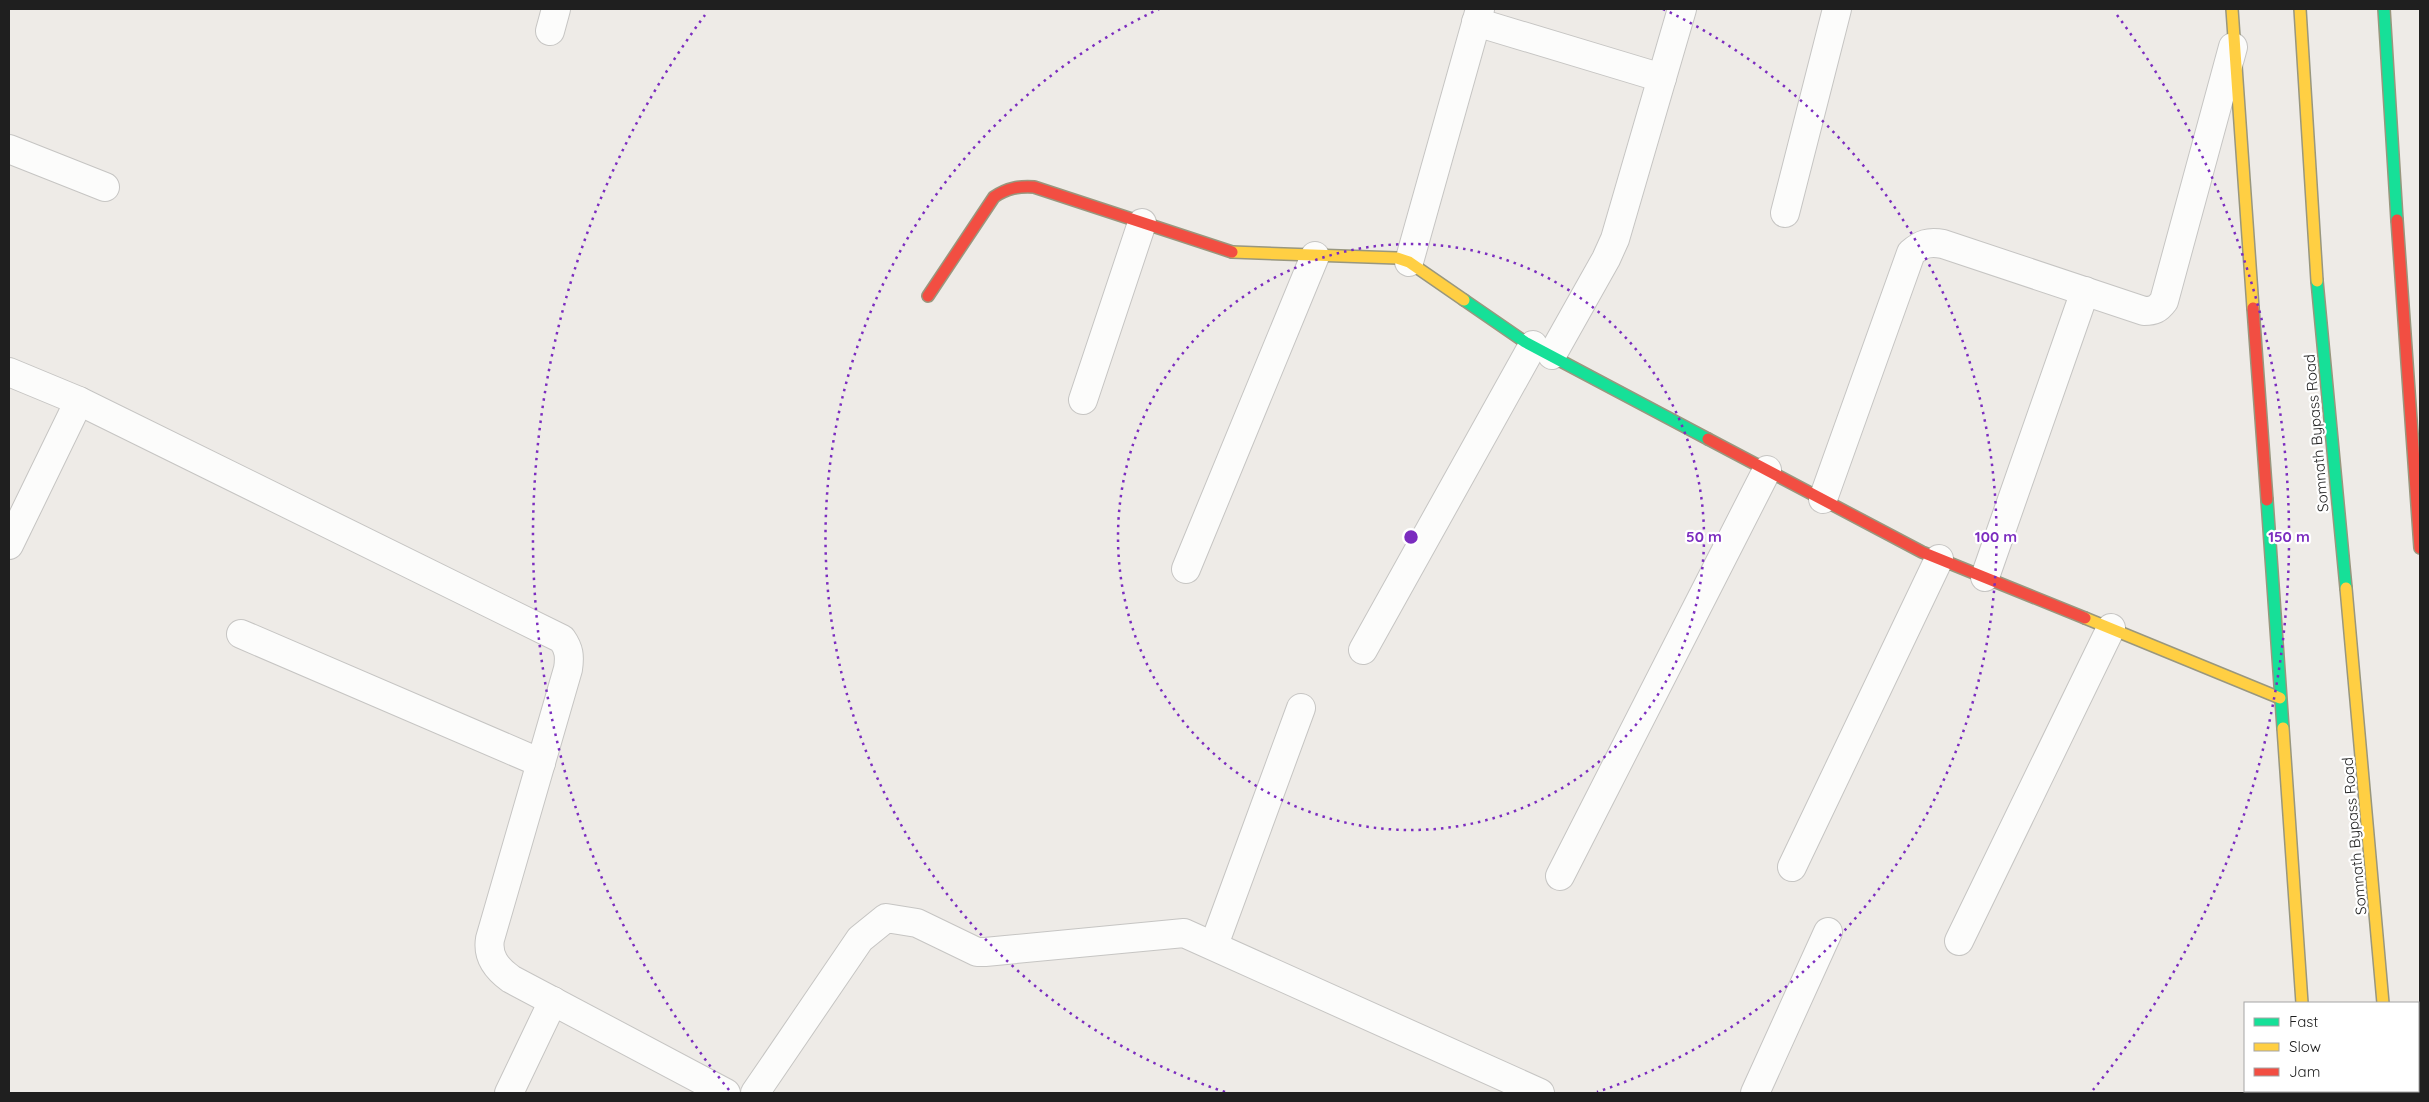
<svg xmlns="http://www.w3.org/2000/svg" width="2429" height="1102" viewBox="0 0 2429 1102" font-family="Quicksand,sans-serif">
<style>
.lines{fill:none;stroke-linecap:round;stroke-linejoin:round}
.street-casing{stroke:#c6c5c3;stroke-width:30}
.fast-casing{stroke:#99977e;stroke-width:14}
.slow-casing{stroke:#99977e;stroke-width:14}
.jam-casing{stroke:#99977e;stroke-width:14}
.street{stroke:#fcfcfb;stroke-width:28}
.fast{stroke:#16e098;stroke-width:11}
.slow{stroke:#ffcf43;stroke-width:11}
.jam{stroke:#f24e42;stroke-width:11}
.ring{fill:none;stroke:#7b2cbf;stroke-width:2.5;stroke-dasharray:2.5 5}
.labels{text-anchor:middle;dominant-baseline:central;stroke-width:4.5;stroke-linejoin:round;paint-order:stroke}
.street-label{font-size:15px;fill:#1f1f1f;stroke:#fff}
.centre{fill:#7b2cbf;stroke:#fff;stroke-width:2.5}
.ring-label{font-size:15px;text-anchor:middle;font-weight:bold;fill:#7b2cbf;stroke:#fff;stroke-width:4.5;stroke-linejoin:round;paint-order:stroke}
</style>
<rect width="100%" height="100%" fill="#eeebe7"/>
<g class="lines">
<defs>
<g id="street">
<polyline points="1476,22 1662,78"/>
<polyline points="550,31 556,9"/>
<polyline points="9,149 105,187"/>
<polyline points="1785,213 1837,9"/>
<polyline points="1409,262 1480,9"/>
<polyline points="1552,355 1606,259 1615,239 1682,9"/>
<path d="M9,372L79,401L562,639C569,649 570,656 568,669L490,939C487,957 497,969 511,979L726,1093"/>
<polyline points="1083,400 1142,223"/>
<path d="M1823,499L1911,253C1921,244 1929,241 1943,244L2144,311C2154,311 2158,309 2164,301L2233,47"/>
<polyline points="9,545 79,401"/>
<polyline points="1186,569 1315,256"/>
<polyline points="1985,577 2085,291"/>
<polyline points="241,634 541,763"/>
<polyline points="1363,650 1533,345"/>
<polyline points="1792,867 1939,559"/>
<polyline points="1560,876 1767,470"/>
<polyline points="1959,941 2111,628"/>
<polyline points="1214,945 1301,708"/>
<polyline points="509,1093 553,1001"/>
<polyline points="755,1093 860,939 886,918 917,923 977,952 985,952 1184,933 1540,1093"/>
<polyline points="1755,1093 1828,932"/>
</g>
<g id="fast">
<polyline points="2384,9 2397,220"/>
<polyline points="2317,281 2346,588"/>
<polyline points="1464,300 1525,342 1708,439"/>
<polyline points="2267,500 2283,728"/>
<polyline points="2308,1091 2309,1093"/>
</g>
<g id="slow">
<polyline points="2232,9 2253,308"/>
<polyline points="2300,9 2317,281"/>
<polyline points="1232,252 1397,258 1409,262 1464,300"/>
<polyline points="2346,588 2383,1003"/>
<polyline points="2085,618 2280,698"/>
<polyline points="2283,728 2302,1003"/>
<polyline points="2390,1091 2390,1093"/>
</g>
<g id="jam">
<polyline points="2397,220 2420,548"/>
<path d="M928,296L994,197C1007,188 1019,186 1034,187L1232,252"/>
<polyline points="2253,308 2267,500"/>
<polyline points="1708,439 1922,552 2085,618"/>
</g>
</defs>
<!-- street casing -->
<use href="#street" class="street-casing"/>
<!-- fast casing -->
<use href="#fast" class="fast-casing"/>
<!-- slow casing -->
<use href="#slow" class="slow-casing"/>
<!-- jam casing -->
<use href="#jam" class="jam-casing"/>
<!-- street -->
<use href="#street" class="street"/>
<!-- fast -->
<use href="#fast" class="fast"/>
<!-- slow -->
<use href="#slow" class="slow"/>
<!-- jam -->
<use href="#jam" class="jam"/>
</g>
<!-- distance rings -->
<g class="ring">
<circle cx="1411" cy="537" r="293"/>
<path d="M1225 1092A585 585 0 0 1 1159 9M1663 9A585 585 0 0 1 1597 1092"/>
<path d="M729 1090A878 878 0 0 1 705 15M2117 15A878 878 0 0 1 2093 1090"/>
</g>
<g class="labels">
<!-- street labels -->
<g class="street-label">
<text transform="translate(2316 433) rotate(-95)">Somnath Bypass Road</text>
<text transform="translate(2354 836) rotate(-95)">Somnath Bypass Road</text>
</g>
</g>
<circle cx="1411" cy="537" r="8" class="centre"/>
<g class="ring-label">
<text x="1704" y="542">50 m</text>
<text x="1996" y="542">100 m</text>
<text x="2289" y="542">150 m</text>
</g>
<!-- border -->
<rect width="2429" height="1102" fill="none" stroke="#1f1f1f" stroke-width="20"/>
<!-- legend -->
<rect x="2244" y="1002" width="175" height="90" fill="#ffffff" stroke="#a5a5a5"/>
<rect x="2254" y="1018" width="25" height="8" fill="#16e098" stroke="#a5a5a5"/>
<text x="2289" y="1027" font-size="15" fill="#1f1f1f">Fast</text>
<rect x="2254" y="1043" width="25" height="8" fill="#ffcf43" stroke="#a5a5a5"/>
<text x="2289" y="1052" font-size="15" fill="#1f1f1f">Slow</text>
<rect x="2254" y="1068" width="25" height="8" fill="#f24e42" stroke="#a5a5a5"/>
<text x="2289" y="1077" font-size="15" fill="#1f1f1f">Jam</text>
</svg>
